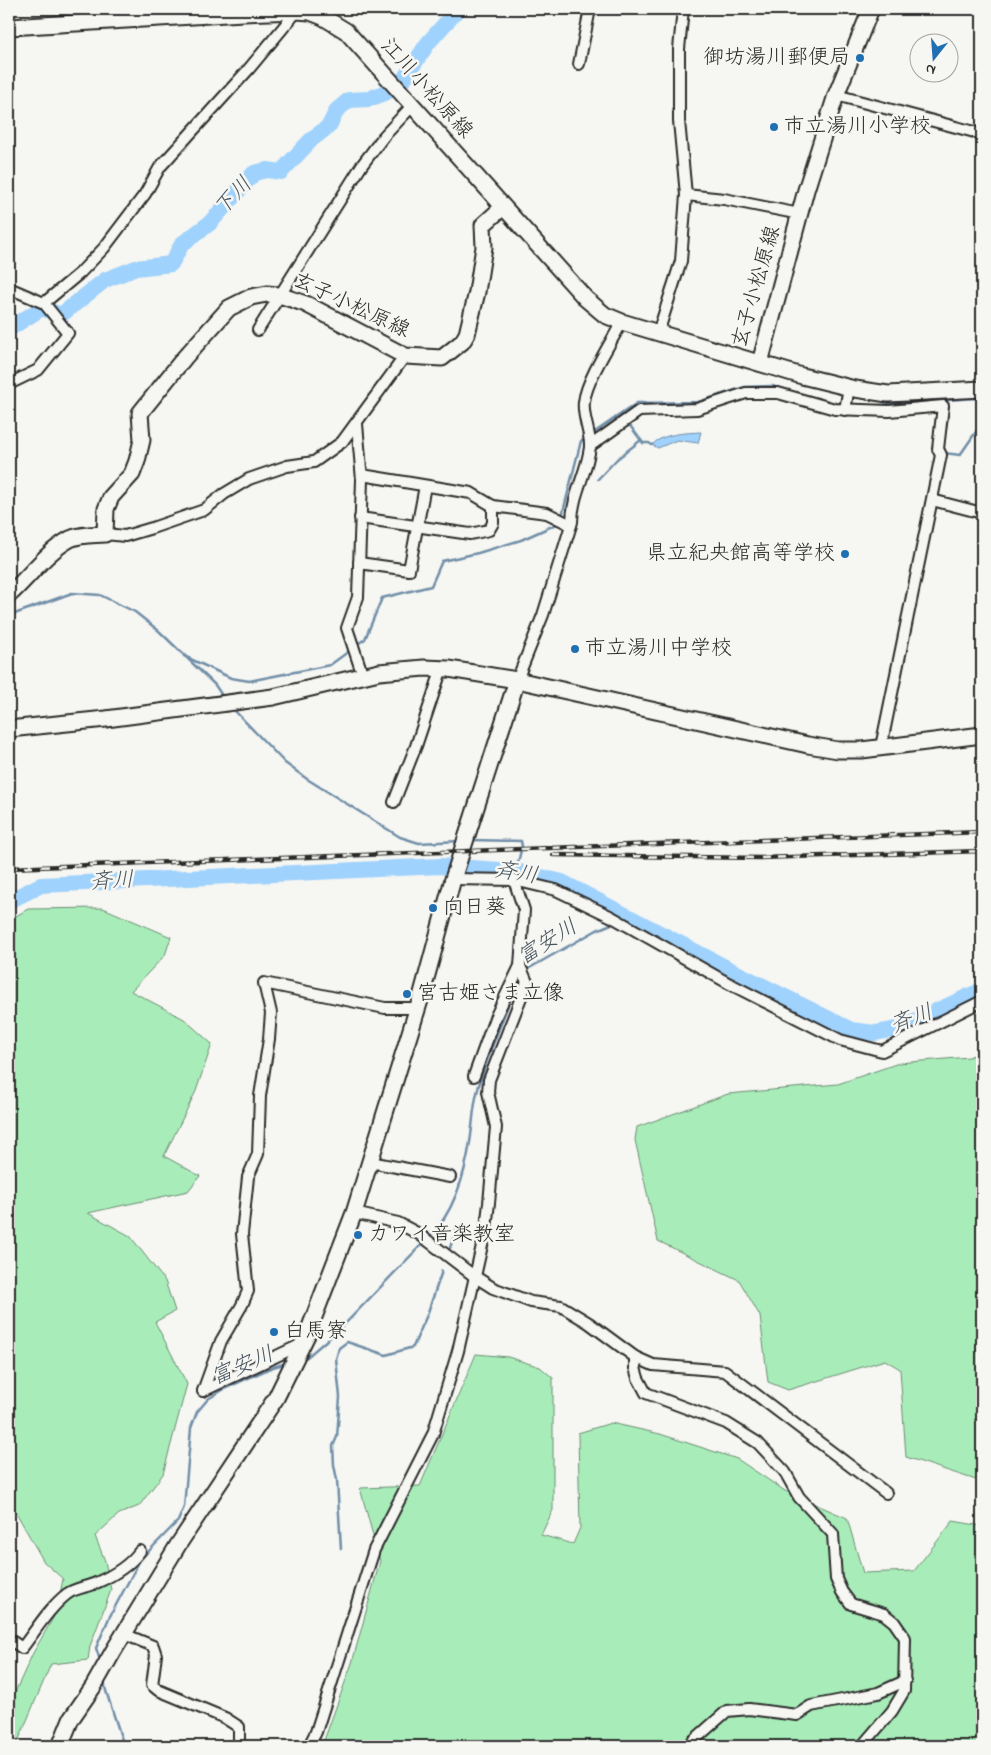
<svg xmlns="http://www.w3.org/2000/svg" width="991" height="1755" viewBox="0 0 991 1755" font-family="'Indie Flower','Klee One',sans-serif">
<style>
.green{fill:#a8edb9;stroke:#6a8c72}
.water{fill:#9fd2fc;stroke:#718fa8}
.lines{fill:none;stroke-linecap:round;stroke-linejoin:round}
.stream{stroke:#718fa8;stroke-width:2.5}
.river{stroke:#9fd2fc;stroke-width:16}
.street-casing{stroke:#2b2b2b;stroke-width:14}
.secondary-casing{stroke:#2b2b2b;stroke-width:19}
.street{stroke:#f6f6f2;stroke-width:10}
.secondary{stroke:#f6f6f2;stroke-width:15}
.rail-casing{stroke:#2b2b2b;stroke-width:4.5}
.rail{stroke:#f6f6f2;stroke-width:2.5;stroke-dasharray:8;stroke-linecap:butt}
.poi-dot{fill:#1f6fb2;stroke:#f6f6f2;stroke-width:2}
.labels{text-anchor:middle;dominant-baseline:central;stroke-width:5;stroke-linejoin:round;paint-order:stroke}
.poi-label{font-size:21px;fill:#2b2b2b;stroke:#f6f6f2;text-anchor:start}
.street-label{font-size:21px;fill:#2b2b2b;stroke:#f6f6f2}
.water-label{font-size:22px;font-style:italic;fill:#48555f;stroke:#f6f6f2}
</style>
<rect width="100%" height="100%" fill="#f6f6f2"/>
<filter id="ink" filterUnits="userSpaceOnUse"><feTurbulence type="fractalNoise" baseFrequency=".02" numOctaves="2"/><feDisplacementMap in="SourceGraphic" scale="10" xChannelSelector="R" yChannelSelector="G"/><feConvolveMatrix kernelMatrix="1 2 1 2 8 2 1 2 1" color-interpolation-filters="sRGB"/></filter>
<g filter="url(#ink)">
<!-- green -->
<g class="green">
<polygon points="103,908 171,937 165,955 131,991 184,1019 212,1044 196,1091 164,1156 200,1176 188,1191 88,1213 130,1236 165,1281 175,1311 155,1322 187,1384 163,1474 139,1506 119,1514 95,1536 105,1561 111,1590 90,1646 88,1660 51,1664 16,1746 9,1746 9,1701 11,1701 33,1653 56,1613 63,1579 44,1562 9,1500 9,920 28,909"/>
<polygon points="982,1051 982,1482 906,1457 900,1369 885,1360 788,1390 768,1382 760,1316 739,1280 658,1241 635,1140 637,1127 728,1094 838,1084 899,1063 969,1057"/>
<polygon points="476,1354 508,1357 540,1367 553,1378 553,1510 541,1535 573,1544 580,1528 578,1433 611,1423 660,1434 737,1459 785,1491 847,1518 863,1573 914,1571 953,1521 982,1526 982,1746 322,1746 352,1663 380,1561 360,1488 420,1486"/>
</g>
<!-- water -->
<path class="water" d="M701,432L698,443L677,440L658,448L652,445C663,433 685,433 701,432Z"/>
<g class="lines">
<!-- stream -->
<g class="stream">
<polyline points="869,406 974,398 982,399"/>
<polyline points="628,423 643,443 649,443 652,445"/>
<polyline points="592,434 637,403 698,402 745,387 772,386 781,389"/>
<polyline points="944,453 960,455 982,423"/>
<polyline points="598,479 617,459 641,440"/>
<polyline points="562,516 581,441 587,438"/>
<polyline points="9,616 72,593 100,595 135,612 159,631 215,685 223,697"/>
<polyline points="356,645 365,639 382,598 431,586 442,561 478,553 521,540 559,523"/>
<polyline points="184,656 231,678 249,681 330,665 352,649"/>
<polyline points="234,710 285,763 307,779 400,837 419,843 460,841"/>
<polyline points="471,840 521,841 522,846 516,871"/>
<polyline points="623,920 629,917"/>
<polyline points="526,970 597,930 616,922"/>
<path d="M428,1238C453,1215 465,1175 470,1142C473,1125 473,1106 478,1089C486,1057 501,1027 511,996"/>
<polyline points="450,1248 456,1229"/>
<polyline points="302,1359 307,1357 342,1327 424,1242"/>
<polyline points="341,1549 337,1480 334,1465 333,1446 337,1437 340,1397 336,1359 339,1348 347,1342 386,1355 413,1347 427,1315 442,1271"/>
<polyline points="101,1663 96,1648 109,1618 140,1560 178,1521 184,1507 191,1428 197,1412 208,1399 226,1388 273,1367 287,1363"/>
<polyline points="104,1681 106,1691 124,1746"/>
</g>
<!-- river -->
<g class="river">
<polyline points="9,329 42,308 61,315 105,280 136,268 171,264 182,244 210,223 254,173 267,170 281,172 311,140 329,126 337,110 349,100 369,99 391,90 404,79 428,43 458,9"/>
<polyline points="9,901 41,885 440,866 516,871 562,882 731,970 851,1030 875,1033 897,1029 982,990"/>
</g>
<defs>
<g id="street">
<polyline points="579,64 590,9"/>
<polyline points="836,95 982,134"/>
<polyline points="686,195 724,199 800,214"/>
<polyline points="9,288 44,303 68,333 38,370 9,384"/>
<polyline points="44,303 80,273 104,248 145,194 160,167 248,70 297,11"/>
<polyline points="258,330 362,165 384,136 413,105"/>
<polyline points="658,333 681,261 686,195 679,121 679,49 683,9"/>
<polyline points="845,410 849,387"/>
<polyline points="357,424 362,480 358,597 347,628 363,676"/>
<polyline points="590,446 639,411 697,409 746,393 778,393 835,409 889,411 943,406 938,449 941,455 881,747"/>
<polyline points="932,500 982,513"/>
<polyline points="493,506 547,513 571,525"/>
<polyline points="360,518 470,534 489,530 493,523 493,506 471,493 362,475"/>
<polyline points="105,534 125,536 152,528 204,510 224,494 249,479 287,466 314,462 342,442 405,356"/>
<polyline points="359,563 409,570 425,486"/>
<path d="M517,680L543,615L572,522C572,495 587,473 590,447C591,433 582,417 584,402C586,381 611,342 622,322"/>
<polyline points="394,802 416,746 442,668"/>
<polyline points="453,879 514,880 556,890 612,917 728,983 840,1040 882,1051 982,1001"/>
<polyline points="474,1076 495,1018 520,966 524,910 514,880"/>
<polyline points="370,1162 450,1177"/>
<polyline points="354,1213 398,1223 419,1234 474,1276 493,1288 531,1302 561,1306 589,1323 635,1357 653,1365 725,1371 886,1493"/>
<polyline points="635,1357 635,1368 638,1378 646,1393 726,1423 758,1443 785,1472 799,1497 833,1534 836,1579 842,1592 851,1604 884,1614 894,1622 905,1638 904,1691 892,1711 862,1746"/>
<polyline points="203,1391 221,1341 242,1305 248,1291 242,1234 248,1177 258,1154 260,1096 269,1039 271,1013 264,983 385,1008 417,1008"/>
<polyline points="203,1391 302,1344"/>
<polyline points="124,1634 153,1646 156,1655 152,1685 158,1690 225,1718 239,1727 239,1746"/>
<path d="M9,1639L22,1648C36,1630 49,1608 67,1594C75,1588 87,1587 96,1583C112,1576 130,1565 140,1551"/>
<polyline points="309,1746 316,1732 374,1550 433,1434 458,1351 486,1228 489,1203 496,1127 488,1092 489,1080 527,982 520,966"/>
<polyline points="695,1746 693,1741 727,1711 749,1709 797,1715 811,1706 878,1693 905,1681"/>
</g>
<g id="secondary">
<polyline points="9,27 243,13 297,11 310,12 323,17 346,31 354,40 586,299 605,315 622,322 802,376 855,389 888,394 982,389"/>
<polyline points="760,363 806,190 836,95 871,9"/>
<path d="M9,595C29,577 45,553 70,539C80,534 93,535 105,534L106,509L111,497L132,474L137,461L142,440L140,413L185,357L229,308L251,297L267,294L279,295L306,304L405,356L442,358L462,342L467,334L477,292L484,247L483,225L503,207"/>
<polyline points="9,729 106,719 273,697 379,672 424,668 449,669 517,680 808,745 838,750 862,750 982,735"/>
<polyline points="60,1746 71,1719 93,1687 114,1650 178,1545 276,1398 307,1335 354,1213 421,997 453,879 517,680"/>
</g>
</defs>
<!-- street casing -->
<use href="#street" class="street-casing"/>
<!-- secondary casing -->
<use href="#secondary" class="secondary-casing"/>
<!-- street -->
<use href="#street" class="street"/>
<!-- secondary -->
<use href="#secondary" class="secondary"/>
<defs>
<g id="rail">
<polyline points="553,855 760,858 982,851"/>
<polyline points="9,868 982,832"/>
</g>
</defs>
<!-- rail casing -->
<use href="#rail" class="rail-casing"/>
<!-- rail -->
<use href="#rail" class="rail"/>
</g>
</g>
<!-- markers -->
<g class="poi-dot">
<circle cx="860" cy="58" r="5"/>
<circle cx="774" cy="127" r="5"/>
<circle cx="845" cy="554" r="5"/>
<circle cx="575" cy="649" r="5"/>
<circle cx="433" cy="908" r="5"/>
<circle cx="407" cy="994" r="5"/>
<circle cx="358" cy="1235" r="5"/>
<circle cx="274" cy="1332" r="5"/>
</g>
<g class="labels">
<!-- poi labels -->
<g class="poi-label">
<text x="850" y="58" text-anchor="end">御坊湯川郵便局</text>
<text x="784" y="127">市立湯川小学校</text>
<text x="835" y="554" text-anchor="end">県立紀央館高等学校</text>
<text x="585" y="649">市立湯川中学校</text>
<text x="443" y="908">向日葵</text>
<text x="417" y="994">宮古姫さま立像</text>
<text x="368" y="1235">カワイ音楽教室</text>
<text x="284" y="1332">白馬寮</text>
</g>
<!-- street labels -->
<g class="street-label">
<text transform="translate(426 89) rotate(48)">江川小松原線</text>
<text transform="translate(757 287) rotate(-74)">玄子小松原線</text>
<text transform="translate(351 306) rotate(25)">玄子小松原線</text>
</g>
<!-- water labels -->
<g class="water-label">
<text transform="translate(234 197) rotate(-47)">下川</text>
<text transform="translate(516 874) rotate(9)">斉川</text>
<text transform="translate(112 882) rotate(-3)">斉川</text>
<text transform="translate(548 943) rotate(-32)">富安川</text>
<text transform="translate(912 1020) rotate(-21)">斉川</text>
<text transform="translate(243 1367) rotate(-23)">富安川</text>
</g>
</g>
<!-- margin -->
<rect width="991" height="1755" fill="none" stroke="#f6f6f2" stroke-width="30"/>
<rect x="15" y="15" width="961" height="1725" fill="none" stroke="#2b2b2b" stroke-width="2" filter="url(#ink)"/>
<!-- north arrow -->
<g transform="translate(934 58) rotate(197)"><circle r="24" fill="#f6f6f2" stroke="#a5a5a2"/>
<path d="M0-4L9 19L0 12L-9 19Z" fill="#1f6fb2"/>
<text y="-8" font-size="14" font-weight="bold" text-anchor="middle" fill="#2b2b2b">N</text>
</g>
</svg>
